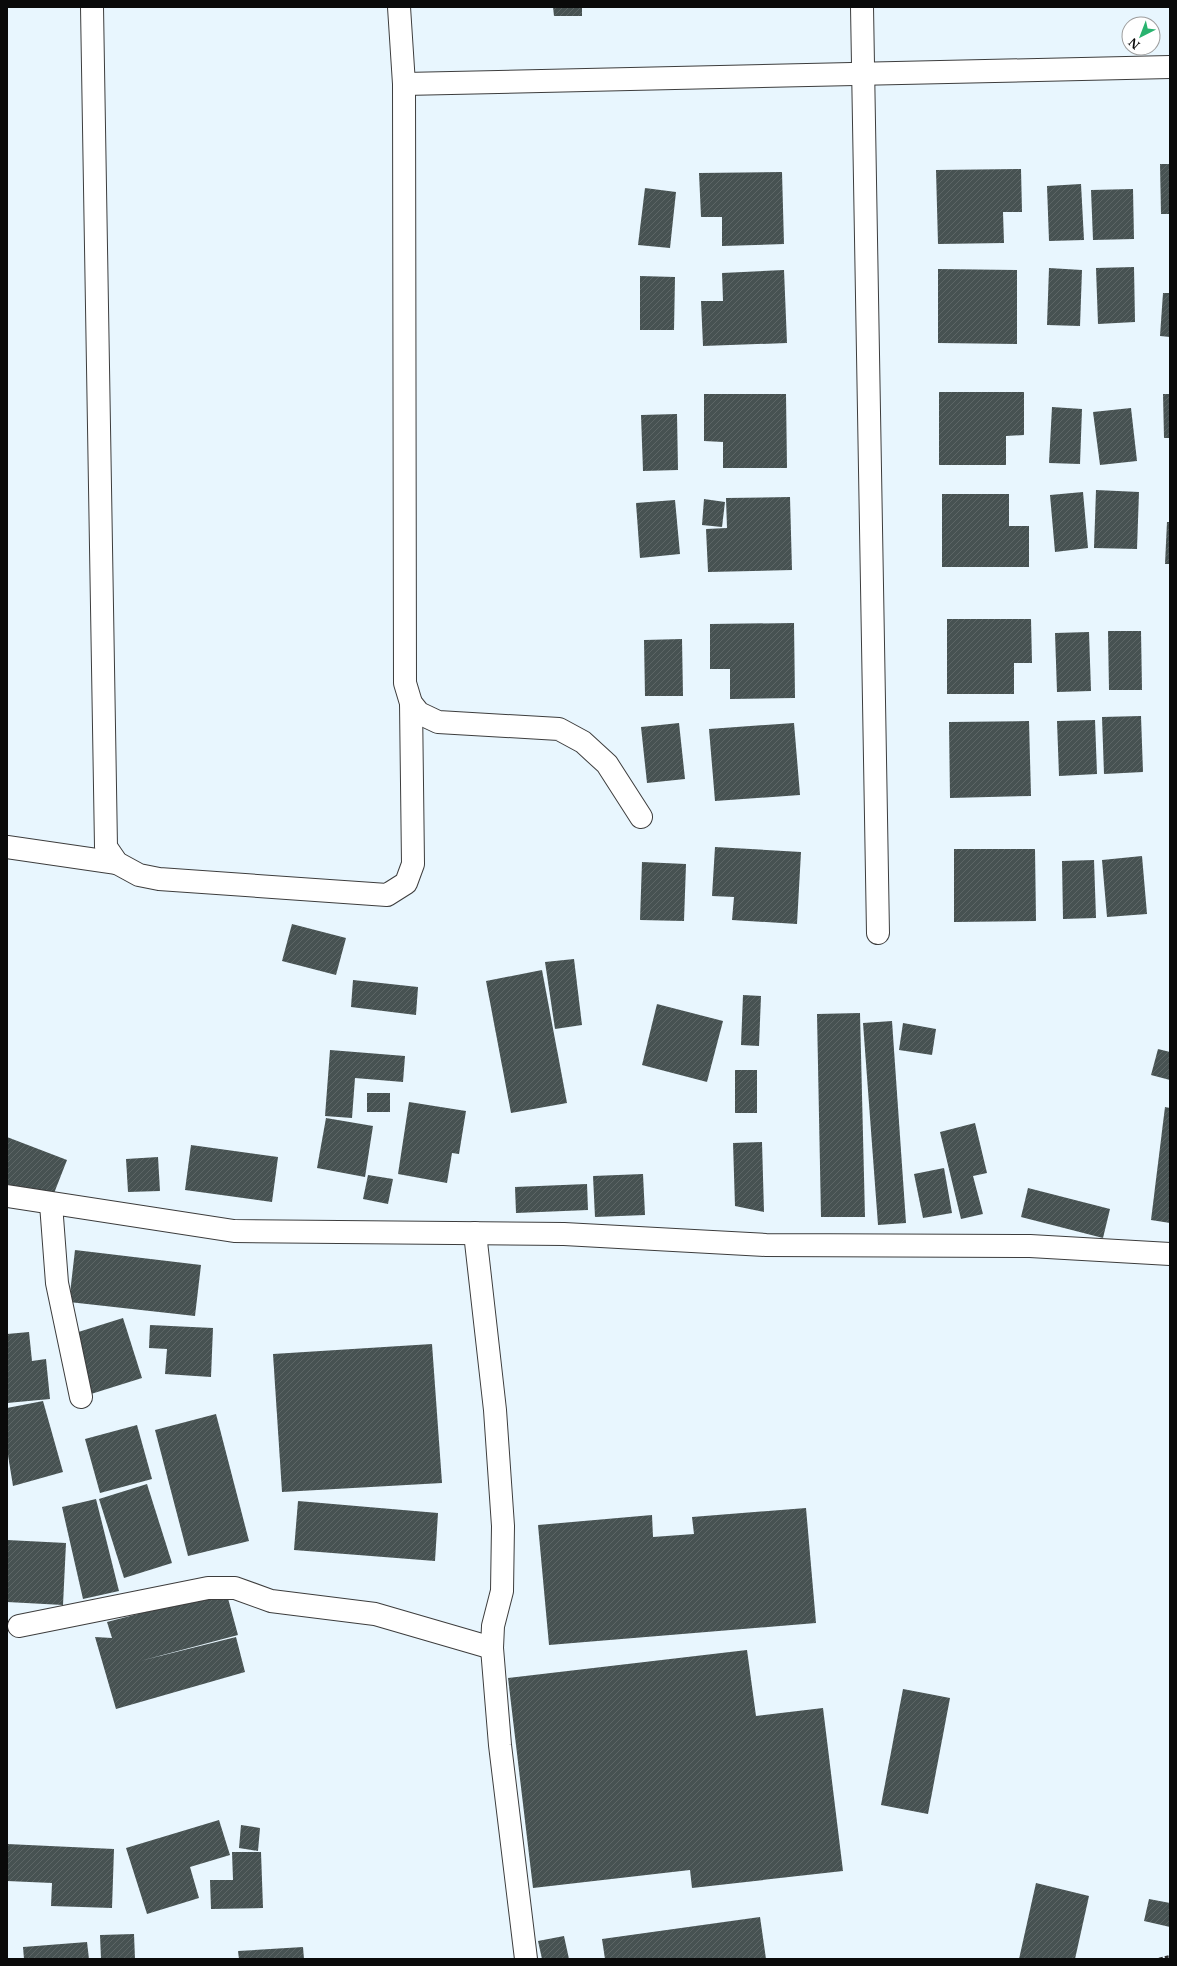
<svg xmlns="http://www.w3.org/2000/svg" width="1177" height="1966" viewBox="0 0 1177 1966" font-family="'Libre Baskerville',serif">
<style>
.building{fill:url(#building-hatch)}
.lines{fill:none;stroke-linecap:round;stroke-linejoin:round}
.street-casing{stroke:#3d3d3d;stroke-width:24}
.path{stroke:#2c2c2c;stroke-width:2.5;stroke-dasharray:4 2;stroke-linecap:butt}
.street{stroke:#fff;stroke-width:22}
</style>
<defs>
<pattern id="building-hatch" width="6" height="6" patternUnits="userSpaceOnUse"><rect width="6" height="6" fill="#475252"/><path d="M-1 1l2-2M0 6l6-6M5 7l2-2" fill="none" stroke="#5d6666"/></pattern>
</defs>
<rect width="100%" height="100%" fill="#e8f6fe"/>
<!-- building -->
<g class="building">
<polygon points="553,7 582,7 582,16 554,16"/>
<polygon points="1160,164 1170,164 1170,214 1161,214"/>
<polygon points="1021,169 1022,212 1003,212 1004,243 938,244 936,170"/>
<polygon points="782,172 784,244 722,246 722,217 701,217 699,173"/>
<polygon points="1081,184 1084,240 1049,241 1047,186"/>
<polygon points="645,188 676,192 670,248 638,245"/>
<polygon points="1133,189 1134,239 1093,240 1091,190"/>
<polygon points="1134,267 1135,322 1098,324 1096,268"/>
<polygon points="1049,268 1082,270 1080,326 1047,325"/>
<polygon points="938,269 1017,270 1017,344 938,343"/>
<polygon points="784,270 787,343 703,346 701,301 723,301 722,273"/>
<polygon points="640,276 675,277 674,330 640,330"/>
<polygon points="1163,293 1170,293 1170,337 1160,336"/>
<polygon points="939,392 1024,392 1024,435 1006,436 1006,465 939,465"/>
<polygon points="704,394 786,394 787,468 723,468 723,442 704,441"/>
<polygon points="1163,394 1170,394 1170,438 1164,438"/>
<polygon points="1052,407 1082,409 1080,464 1049,463"/>
<polygon points="1131,408 1137,461 1100,465 1093,412"/>
<polygon points="677,414 678,470 643,471 641,415"/>
<polygon points="1096,490 1139,492 1137,549 1094,548"/>
<polygon points="1083,492 1088,548 1055,552 1050,495"/>
<polygon points="942,494 1009,494 1009,526 1029,526 1029,567 942,567"/>
<polygon points="790,497 792,570 708,572 706,529 727,528 726,498"/>
<polygon points="704,499 725,502 722,527 702,525"/>
<polygon points="675,500 680,554 640,558 636,503"/>
<polygon points="1167,522 1170,522 1170,564 1165,564"/>
<polygon points="947,619 1031,619 1032,663 1014,663 1014,694 947,694"/>
<polygon points="794,623 795,698 730,699 730,669 710,669 710,624"/>
<polygon points="1108,631 1141,631 1142,690 1109,690"/>
<polygon points="1089,632 1091,691 1057,692 1055,633"/>
<polygon points="682,639 683,696 645,696 644,640"/>
<polygon points="1141,716 1143,772 1104,774 1102,717"/>
<polygon points="1095,720 1097,774 1059,776 1057,721"/>
<polygon points="1029,721 1031,796 950,798 949,722"/>
<polygon points="679,723 685,779 647,783 641,727"/>
<polygon points="794,723 800,795 715,801 709,729"/>
<polygon points="715,847 801,852 797,924 732,920 734,897 712,896"/>
<polygon points="954,849 1035,849 1036,921 954,922"/>
<polygon points="1142,856 1147,914 1107,917 1102,860"/>
<polygon points="1094,860 1096,918 1063,919 1062,861"/>
<polygon points="642,862 686,864 684,921 640,920"/>
<polygon points="292,924 346,938 336,975 282,961"/>
<polygon points="574,959 582,1025 555,1029 545,962"/>
<polygon points="542,970 567,1103 511,1113 486,981"/>
<polygon points="353,980 418,987 416,1015 351,1007"/>
<polygon points="743,995 761,996 759,1046 741,1045"/>
<polygon points="657,1004 723,1021 707,1082 642,1065"/>
<polygon points="860,1013 865,1217 821,1217 817,1014"/>
<polygon points="892,1021 906,1223 878,1225 863,1023"/>
<polygon points="903,1023 936,1029 932,1055 899,1050"/>
<polygon points="1158,1049 1170,1052 1170,1080 1151,1075"/>
<polygon points="330,1050 405,1056 403,1082 355,1078 352,1118 325,1116"/>
<rect x="735" y="1070" width="22" height="43"/>
<rect x="367" y="1093" width="23" height="19"/>
<polygon points="409,1102 466,1111 459,1154 452,1153 447,1183 398,1174"/>
<polygon points="1165,1107 1170,1108 1170,1223 1151,1220"/>
<polygon points="326,1118 373,1126 365,1177 317,1168"/>
<polygon points="975,1123 987,1173 973,1176 983,1214 961,1219 940,1132"/>
<polygon points="7,1137 67,1160 51,1201 7,1184"/>
<polygon points="762,1142 764,1212 735,1206 733,1143"/>
<polygon points="191,1145 278,1157 272,1202 185,1190"/>
<polygon points="158,1157 160,1191 128,1192 126,1159"/>
<polygon points="944,1168 952,1213 923,1218 914,1174"/>
<polygon points="643,1174 645,1215 595,1217 593,1176"/>
<polygon points="368,1175 393,1179 388,1204 363,1199"/>
<polygon points="587,1184 588,1210 516,1213 515,1187"/>
<polygon points="1028,1188 1110,1209 1103,1238 1021,1217"/>
<polygon points="75,1250 201,1265 195,1316 69,1302"/>
<polygon points="123,1318 142,1378 91,1394 72,1334"/>
<polygon points="150,1325 213,1328 211,1377 165,1374 167,1349 149,1348"/>
<polygon points="29,1332 32,1361 46,1359 50,1399 7,1403 7,1334"/>
<polygon points="432,1344 442,1483 282,1492 273,1354"/>
<polygon points="43,1401 63,1472 13,1486 7,1449 7,1408"/>
<polygon points="216,1414 249,1541 188,1556 155,1430"/>
<polygon points="137,1425 152,1479 100,1493 85,1439"/>
<polygon points="147,1484 172,1563 124,1578 99,1499"/>
<polygon points="96,1499 119,1591 83,1599 62,1507"/>
<polygon points="298,1501 438,1513 435,1561 294,1550"/>
<polygon points="806,1508 816,1623 549,1645 538,1525 652,1515 653,1537 694,1534 692,1517"/>
<polygon points="7,1540 66,1543 63,1605 7,1602"/>
<polygon points="226,1591 238,1635 140,1661 236,1637 245,1672 116,1709 95,1637 112,1638 107,1622"/>
<polygon points="747,1650 756,1716 823,1708 843,1871 692,1888 690,1870 533,1888 508,1678"/>
<polygon points="903,1689 950,1698 928,1814 881,1805"/>
<polygon points="219,1820 230,1855 190,1867 199,1898 147,1914 126,1848"/>
<polygon points="241,1825 260,1828 258,1851 239,1848"/>
<polygon points="7,1844 114,1849 112,1908 51,1906 52,1883 7,1881"/>
<polygon points="232,1852 261,1852 263,1908 211,1909 210,1880 233,1880"/>
<polygon points="1036,1883 1089,1896 1075,1959 1019,1959"/>
<polygon points="1149,1899 1170,1903 1170,1927 1144,1921"/>
<polygon points="760,1917 766,1959 605,1959 602,1939"/>
<polygon points="134,1934 135,1959 101,1959 100,1935"/>
<polygon points="564,1936 569,1959 542,1959 538,1941"/>
<polygon points="87,1942 89,1959 24,1959 23,1947"/>
<polygon points="303,1947 304,1959 239,1959 238,1951"/>
</g>
<g class="lines">
<defs>
<g id="street">
<polyline points="92,7 106,847 117,863 139,875 159,879 387,895 406,883 413,864 411,703"/>
<polyline points="399,7 404,84 405,683 411,703 419,713 438,722 559,729 583,742 607,764 641,817"/>
<polyline points="862,7 878,933"/>
<polyline points="404,84 1170,67"/>
<polyline points="7,847 117,863"/>
<polyline points="7,1196 234,1231 564,1234 766,1245 1030,1246 1170,1254"/>
<polyline points="51,1204 57,1283 81,1397"/>
<polyline points="475,1233 495,1410 503,1526 502,1591 493,1626 492,1648 500,1745 526,1959"/>
<polyline points="19,1626 208,1588 235,1588 271,1601 375,1614 492,1648"/>
</g>
</defs>
<!-- street casing -->
<use href="#street" class="street-casing"/>
<!-- path -->
<polyline class="path" points="1159,1959 1170,1956"/>
<!-- street -->
<use href="#street" class="street"/>
</g>
<!-- border -->
<rect width="1177" height="1966" fill="none" stroke="#0a0a0a" stroke-width="16"/>
<!-- north arrow -->
<g transform="translate(1141 36) rotate(222)"><circle r="19" fill="#ffffff" stroke="#9d9d9d"/>
<path d="M0-3L7 15L0 10L-7 15Z" fill="#29b36f"/>
<text y="-6" font-size="11" font-weight="bold" text-anchor="middle" fill="#0a0a0a">N</text>
</g>
</svg>
